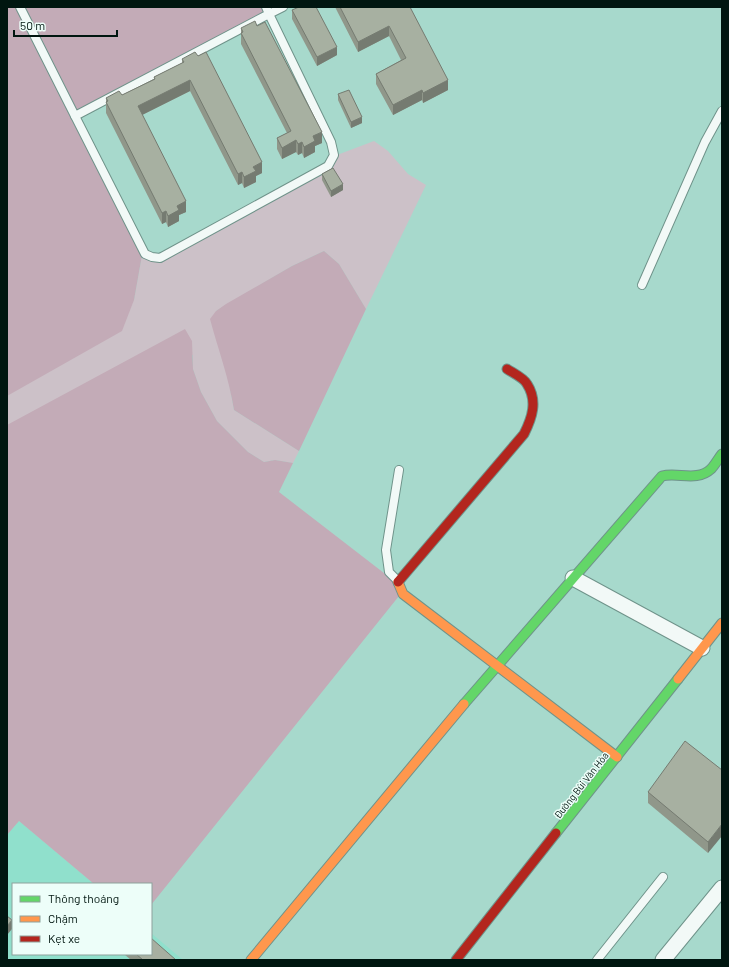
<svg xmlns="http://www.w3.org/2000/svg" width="729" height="967" viewBox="0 0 729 967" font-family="Barlow,sans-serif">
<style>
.built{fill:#90e0cc}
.green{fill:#ccc1c8}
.forest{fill:#c3abb7}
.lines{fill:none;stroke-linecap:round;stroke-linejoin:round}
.lane-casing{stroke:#6f938a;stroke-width:10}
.street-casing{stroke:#6f938a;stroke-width:17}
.fast-casing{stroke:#6f938a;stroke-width:11}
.slow-casing{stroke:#6f938a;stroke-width:11}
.jam-casing{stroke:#6f938a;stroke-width:11}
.lane{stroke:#f2f9f7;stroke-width:8}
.street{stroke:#f2f9f7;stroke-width:15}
.fast{stroke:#63d668;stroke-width:9}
.slow{stroke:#ff974d;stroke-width:9}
.jam{stroke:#b3261e;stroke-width:9}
.wall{fill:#90978a}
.shaded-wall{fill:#757b71}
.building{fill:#a7b0a1;stroke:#757b71}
.labels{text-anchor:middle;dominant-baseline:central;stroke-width:3;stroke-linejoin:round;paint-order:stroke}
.street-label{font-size:10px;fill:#001610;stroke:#edfef9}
</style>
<rect width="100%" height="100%" fill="#a7d9cc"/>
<!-- built -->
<polygon class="built" points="19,821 94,884 13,884 13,954 151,954 151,933 183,960 7,960 7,835"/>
<!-- green -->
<polygon class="green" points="374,141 388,151 408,174 426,185 366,309 339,264 324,251 292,266 216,311 234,410 299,451 293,463 275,460 264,462 248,452 217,421 201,392 193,369 193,355 7,425 7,396 134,300 142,255 150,259 330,168 337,155"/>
<!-- forest -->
<g class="forest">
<polygon points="7,7 16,7 142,255 134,300 122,331 7,396"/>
<polygon points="23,7 262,7 265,12 76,112"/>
<path d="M324,251L339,264L366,309L299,451L234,410C229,378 218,349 210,319L216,311L226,304L292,266Z"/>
<polygon points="185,329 192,341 193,369 201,392 217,421 248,452 264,462 275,460 293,463 279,492 393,580 399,596 151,905 151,884 94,884 19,821 7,835 7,425"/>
</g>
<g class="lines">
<defs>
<g id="lane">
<polyline points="20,7 75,116 269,14 266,7"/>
<polyline points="75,116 145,254 152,257 160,258 328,166 334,155 331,142 269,14 283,7"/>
<polyline points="642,285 705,142 722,111"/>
<polyline points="397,580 389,572 386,550 399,470"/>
<polyline points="597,960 663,877"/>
</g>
<g id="street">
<polyline points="573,578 702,648"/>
<polyline points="663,960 722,888"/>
</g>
<g id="fast">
<path d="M464,704L662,476C678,472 697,482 711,469C715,465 718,459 722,454"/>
<polyline points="556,833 678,679"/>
</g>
<g id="slow">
<polyline points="398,582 403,594 617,757"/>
<polyline points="678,679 722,623"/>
<polyline points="251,960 464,704"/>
</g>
<g id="jam">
<path d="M398,582L524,434C532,418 538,401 527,384C524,378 513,373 507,369"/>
<polyline points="456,960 556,833"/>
</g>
</defs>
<!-- lane casing -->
<use href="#lane" class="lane-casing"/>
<!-- street casing -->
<use href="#street" class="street-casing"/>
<!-- fast casing -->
<use href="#fast" class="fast-casing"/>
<!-- slow casing -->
<use href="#slow" class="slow-casing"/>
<!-- jam casing -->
<use href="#jam" class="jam-casing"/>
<!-- lane -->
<use href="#lane" class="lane"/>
<!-- street -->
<use href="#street" class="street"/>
<!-- fast -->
<use href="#fast" class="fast"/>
<!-- slow -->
<use href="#slow" class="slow"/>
<!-- jam -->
<use href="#jam" class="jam"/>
</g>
<!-- wall -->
<g class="wall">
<polygon points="335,7 410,7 448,90 423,103 422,100 393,115 376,84 376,74 401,60 389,36 358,52"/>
<polygon points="292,10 337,55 317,66 292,19"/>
<polygon points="241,28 322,143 315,146 315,152 304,158 302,153 298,155 296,152 282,159 277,149 277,138 287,133 241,44"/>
<polygon points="182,59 262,173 256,176 256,182 244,188 242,183 238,185 190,91 142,115 186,212 179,215 179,221 168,227 166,222 162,224 106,113 106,98 122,95 154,79 154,77 182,63"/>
<polygon points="338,94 362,123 351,128 338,100"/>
<polygon points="322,174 343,190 331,197 322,180"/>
<polygon points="722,770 708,853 648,803 648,792"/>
<polygon points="124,954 151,954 176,960 131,960"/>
</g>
<!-- shaded-wall -->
<g class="shaded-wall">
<polygon points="389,26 389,36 358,52 358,42"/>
<polygon points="337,47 337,55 317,66 317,57"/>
<polygon points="190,80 190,91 138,117 138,106"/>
<polygon points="448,80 448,90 423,103 423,93"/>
<polygon points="422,90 422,100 393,115 393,105"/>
<polygon points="362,117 362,123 351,128 351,122"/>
<polygon points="322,132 322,143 315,146 315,152 304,158 304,147 313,136"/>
<polygon points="296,140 296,152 282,159 282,148"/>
<polygon points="302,142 302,153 298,155 298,144"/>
<polygon points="262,162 262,173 256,176 256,182 244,188 244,177 253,167"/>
<polygon points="242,172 242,183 238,185 238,174"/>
<polygon points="343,184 343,190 331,197 331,191"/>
<polygon points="186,201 186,212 179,215 179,221 168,227 168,216 177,206"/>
<polygon points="166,211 166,222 162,224 162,213"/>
<polygon points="722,824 722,836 708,853 708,842"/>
<polygon points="12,920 12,929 7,935 7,926"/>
</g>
<!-- building -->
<g class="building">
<polygon points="299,7 316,7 337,47 317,57 292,10"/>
<polygon points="340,7 410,7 448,80 423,93 422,90 393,105 376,74 406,58 389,26 358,42"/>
<polygon points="255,21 257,26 265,22 322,132 313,136 315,141 304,147 302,142 298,144 296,140 282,148 277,138 291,131 241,33 243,32 241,28"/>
<polygon points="195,52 198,56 206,52 262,162 253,167 256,171 244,177 242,172 238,174 190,80 138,106 186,201 177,206 179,210 168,216 166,211 162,213 106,102 108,101 106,98 119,91 122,95 155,79 154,77 184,62 182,59"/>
<polygon points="349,90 362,117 351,122 338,94"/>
<polygon points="333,168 343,184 331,191 322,174"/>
<polygon points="685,741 722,770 722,824 708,842 648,792"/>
<polygon points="7,916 12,920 7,926"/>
<polygon points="151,938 176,960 143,960 136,954 151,954"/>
</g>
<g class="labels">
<!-- street labels -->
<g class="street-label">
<text transform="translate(581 785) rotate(-52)">Đường Bùi Văn Hòa</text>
</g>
</g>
<!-- border -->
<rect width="729" height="967" fill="none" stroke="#001610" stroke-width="16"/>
<!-- legend -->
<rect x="12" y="883" width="140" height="72" fill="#edfef9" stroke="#8ea19c"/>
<rect x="20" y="896" width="20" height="6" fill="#63d668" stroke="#8ea19c"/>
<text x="48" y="903" font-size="12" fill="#001610">Thông thoáng</text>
<rect x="20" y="916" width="20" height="6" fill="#ff974d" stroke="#8ea19c"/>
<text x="48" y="923" font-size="12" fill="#001610">Chậm</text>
<rect x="20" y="936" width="20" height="6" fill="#b3261e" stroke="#8ea19c"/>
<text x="48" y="943" font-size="12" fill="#001610">Kẹt xe</text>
<!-- scale -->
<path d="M14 30v6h103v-6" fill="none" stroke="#001610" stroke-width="2"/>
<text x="20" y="30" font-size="12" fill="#001610" stroke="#edfef9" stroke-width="3" paint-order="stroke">50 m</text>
</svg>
